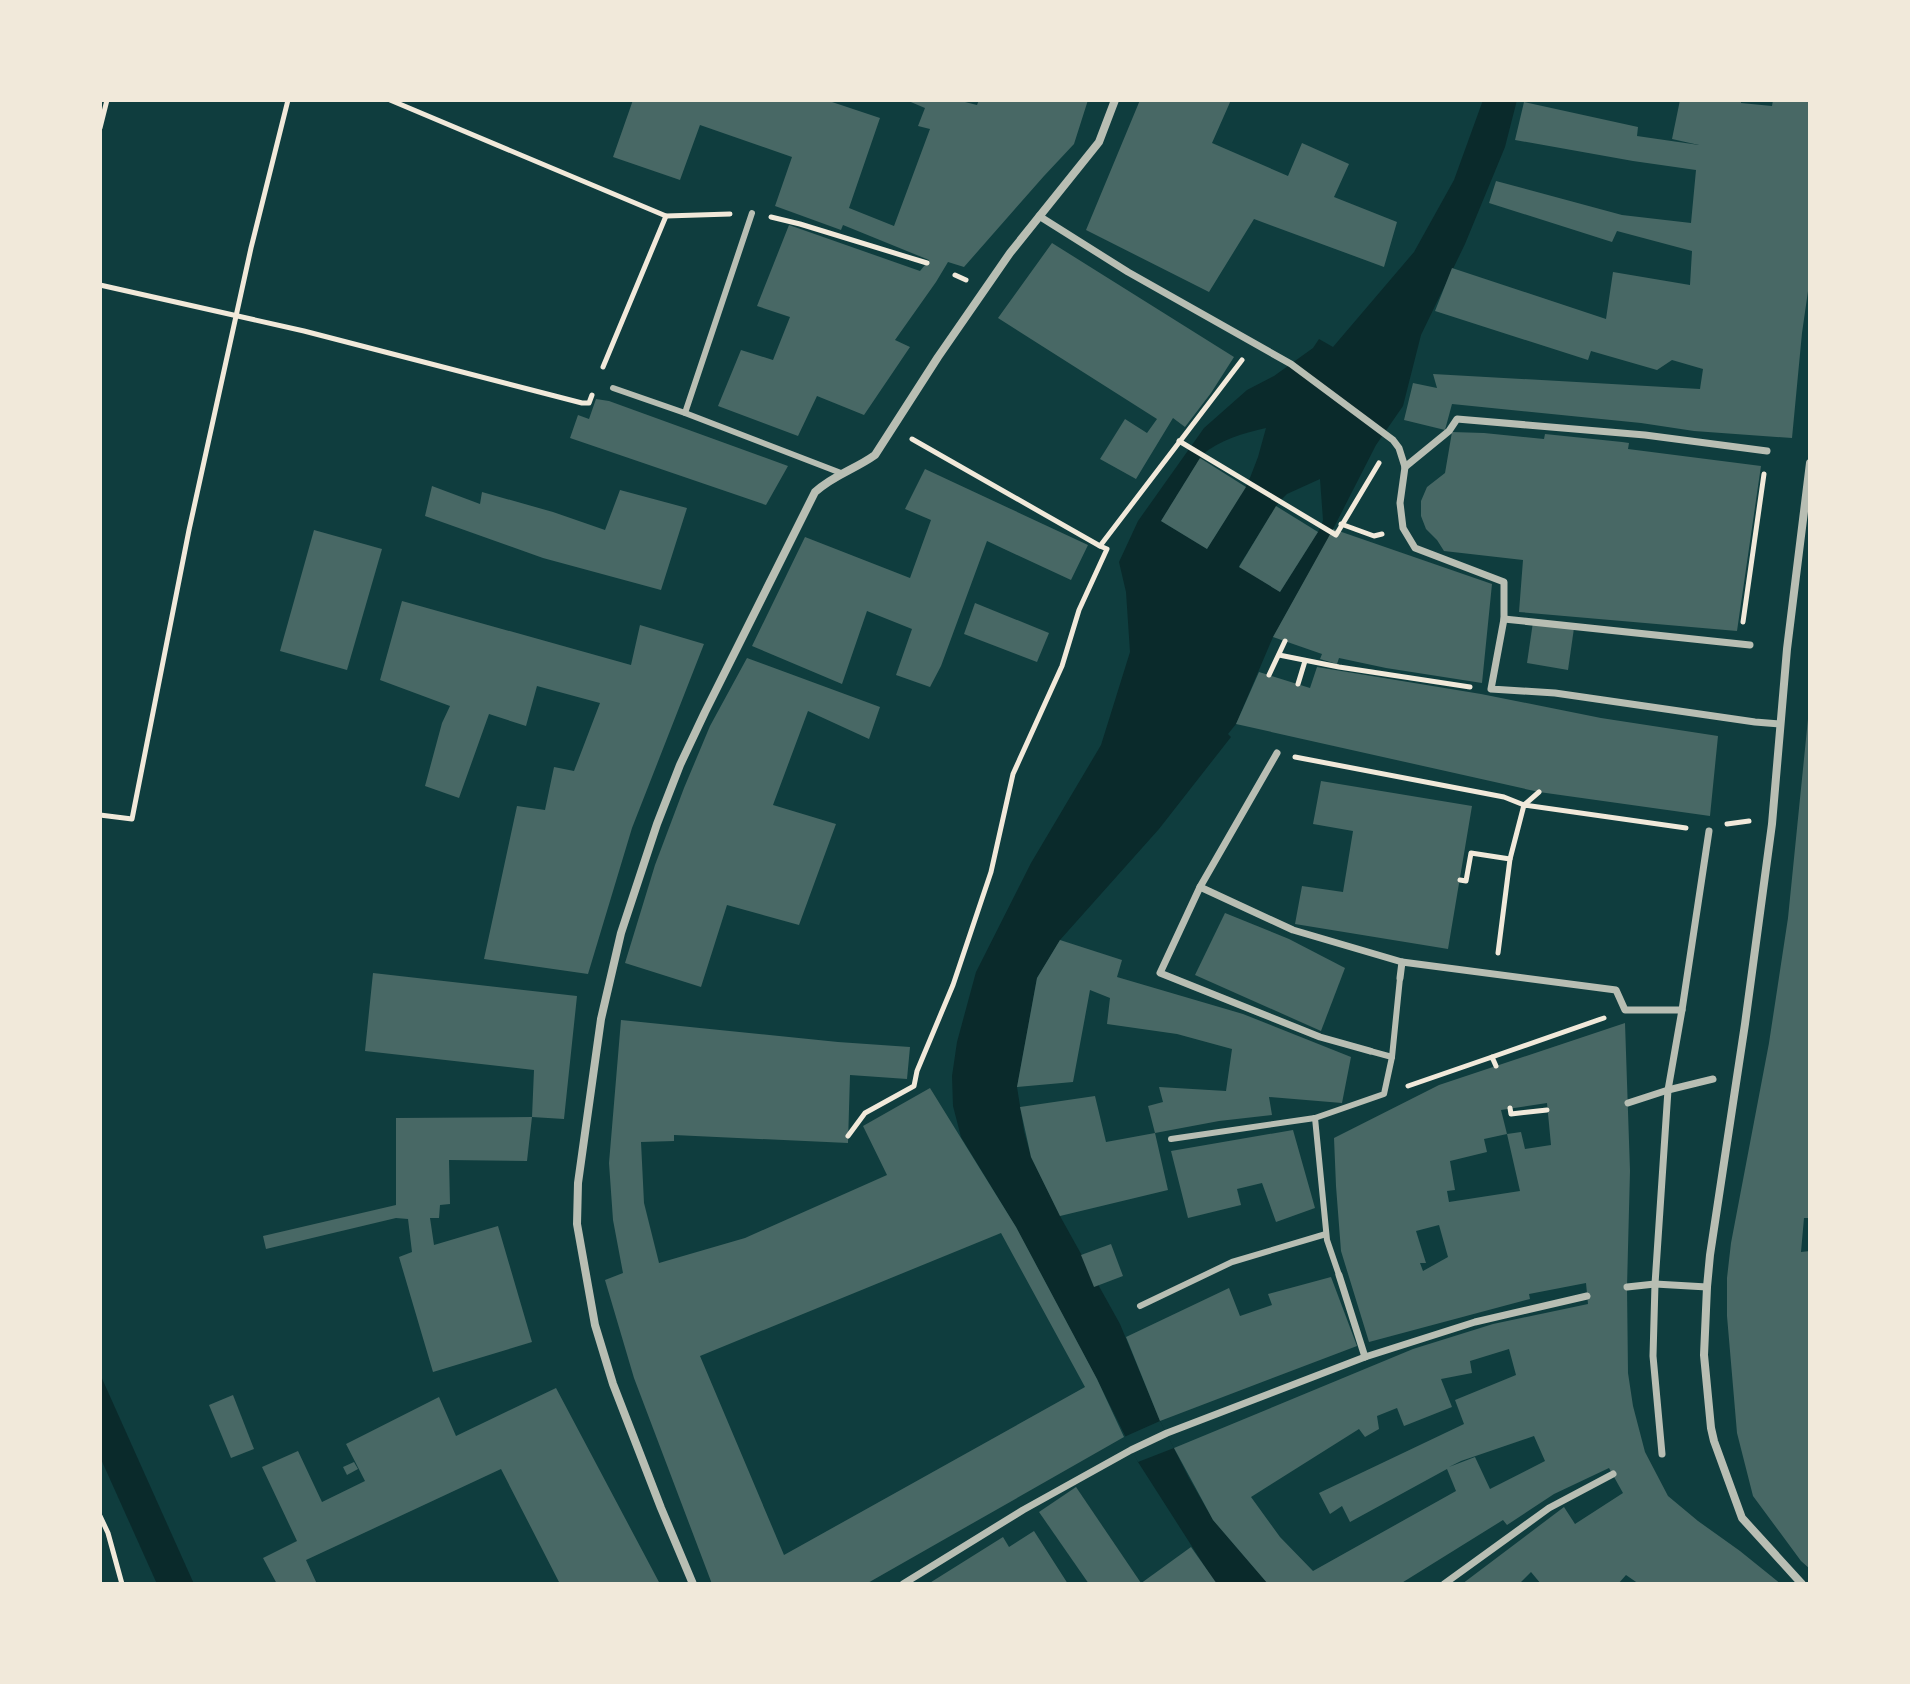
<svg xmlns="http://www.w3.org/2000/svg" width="1910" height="1684" viewBox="0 0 1910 1684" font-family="'DM Sans',sans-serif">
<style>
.water{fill:#0a2a2b;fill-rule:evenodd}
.pier{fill:#0f3d3e}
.building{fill:#486865;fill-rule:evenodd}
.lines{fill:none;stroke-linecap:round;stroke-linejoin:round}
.path{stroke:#f1e9da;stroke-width:5}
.service{stroke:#b8beb3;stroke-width:6}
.pedestrian{stroke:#b8beb3;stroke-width:7}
.minor{stroke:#b8beb3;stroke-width:8}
</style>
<rect width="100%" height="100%" fill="#0f3d3e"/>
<!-- water -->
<g class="water">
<path d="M1483,100H1517L1505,147L1465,244L1421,335L1403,406L1376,445L1329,537L1273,637L1236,724L1228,734L1231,737L1159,829L1060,940L1037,978L1017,1087L1024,1131L1031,1157L1060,1216L1120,1324L1160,1421L1189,1478L1213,1520L1268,1584H1216L1138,1462L1097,1379L1016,1227L961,1137L953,1106L952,1076L957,1042L976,972L1031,863L1101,745L1130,652L1126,592L1119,562L1138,521L1204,428L1247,390L1274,376L1313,348L1319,339L1333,347L1414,252L1454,180ZM1266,428L1258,457L1248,483L1207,549L1161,521L1202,455C1219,440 1244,433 1266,428ZM1320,479L1323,520L1321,527L1280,592L1239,566L1279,502L1287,494Z"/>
<polygon points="100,1374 194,1584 157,1584 100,1457"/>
</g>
<!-- pier -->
<polygon class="pier" points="1160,1421 1174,1448 1138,1462 1124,1437"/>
<!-- building -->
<g class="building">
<polygon points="633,100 826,100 880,118 849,208 894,226 930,129 918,126 925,108 906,100 957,100 977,105 979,100 1088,100 1074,144 1044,176 964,267 948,262 936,282 895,340 910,347 864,415 817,396 798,436 718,406 741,350 773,360 790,317 757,306 789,225 920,271 929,260 843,225 841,230 775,206 792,157 700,125 680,180 613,157"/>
<polygon points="1140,100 1231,100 1212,143 1288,176 1302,143 1349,164 1334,197 1397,222 1384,267 1254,219 1209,292 1086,230"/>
<polygon points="1680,100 1741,100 1741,103 1772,106 1773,100 1810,100 1810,277 1802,333 1792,438 1694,431 1641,423 1452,404 1445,430 1404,420 1413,383 1437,388 1433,374 1700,389 1703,369 1672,360 1657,370 1591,351 1588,360 1435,311 1452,268 1606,319 1613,272 1690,285 1692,251 1617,231 1612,242 1489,203 1496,181 1622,215 1691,223 1696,170 1633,161 1515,140 1524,102 1638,127 1637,136 1699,145 1672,139"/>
<polygon points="1052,243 1234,357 1211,393 1185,427 1173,418 1136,479 1100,459 1125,419 1147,433 1157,419 998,318"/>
<polygon points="596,399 609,401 788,466 766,505 570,438 578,415 589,419"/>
<polygon points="1452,432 1484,433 1544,439 1545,434 1622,442 1629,443 1628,449 1761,466 1737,631 1519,612 1523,560 1444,551 1437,540 1426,529 1421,516 1421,501 1427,487 1445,473"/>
<polygon points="1200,458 1246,487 1207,549 1161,521"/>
<polygon points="925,469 1088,545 1071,580 987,541 941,666 930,687 896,675 912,629 867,611 842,684 752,646 805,537 910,578 931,520 905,509"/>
<polygon points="432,486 480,504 482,492 553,512 605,530 620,490 687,508 661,590 543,558 425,516"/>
<polygon points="1276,506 1318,532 1280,592 1239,567"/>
<polygon points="1333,529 1492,584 1482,683 1386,668 1339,658 1337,664 1320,659 1322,654 1273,637"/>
<polygon points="314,530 382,549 347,670 280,651"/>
<polygon points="402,601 631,665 640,625 704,644 632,828 588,974 484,959 517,806 545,810 554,767 574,771 600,703 537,686 526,726 489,714 459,798 425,786 442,723 450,706 380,680"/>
<polygon points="975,603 1049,633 1037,662 964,634"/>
<polygon points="1533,622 1574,628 1568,670 1527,663"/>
<polygon points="747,658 880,707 869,739 808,711 773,805 836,824 799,925 727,905 701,987 625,963 655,865 684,788 710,726"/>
<polygon points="1317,667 1481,694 1601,718 1718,736 1710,816 1539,792 1236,724 1259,672 1310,688"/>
<polygon points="1808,719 1810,719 1810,1218 1804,1218 1801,1252 1810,1251 1810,1569 1801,1561 1753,1496 1737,1433 1727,1316 1727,1278 1731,1243 1769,1043 1788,918"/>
<polygon points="1321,781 1472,806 1448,949 1295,924 1302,886 1343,892 1353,831 1313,824"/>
<polygon points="1225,913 1289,939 1345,968 1321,1031 1195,975"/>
<polygon points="1060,940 1122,960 1117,977 1243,1014 1351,1057 1342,1103 1269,1097 1272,1115 1219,1121 1155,1133 1148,1106 1163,1102 1159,1087 1226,1091 1232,1049 1177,1034 1107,1024 1110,998 1090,990 1073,1082 1017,1087 1037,978"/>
<polygon points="373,973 577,996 564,1119 532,1117 527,1161 449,1160 450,1204 440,1205 439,1218 430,1218 434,1245 498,1226 532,1342 433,1372 399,1257 412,1252 408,1219 396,1218 266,1249 263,1236 396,1205 396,1118 532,1117 534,1070 365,1051"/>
<path d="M621,1020L838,1042L910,1047L907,1079L850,1075L848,1143L674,1135V1141L641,1142L644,1203L659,1263L745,1238L887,1175L863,1126L930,1088L1016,1227L1097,1379L1124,1437L866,1584H712L634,1378L605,1280L623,1273L613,1220L609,1163ZM1001,1233L1085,1387L784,1555L700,1356Z"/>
<path d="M1625,1023L1630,1171L1627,1287L1628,1373L1633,1406L1645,1452L1668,1496L1698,1521L1740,1551L1781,1584H1639L1626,1575L1618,1584H1541L1531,1572L1519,1584H1462L1564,1507L1575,1524L1623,1493L1609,1468L1554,1494L1507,1525L1503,1520L1400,1584H1268L1213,1520L1174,1448L1413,1349L1493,1324L1588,1304L1586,1283L1529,1294L1530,1299L1369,1342L1341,1251L1336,1186L1334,1138L1439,1085ZM1547,1103L1551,1145L1525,1149L1521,1132L1507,1134L1520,1191L1449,1202L1447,1191L1455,1190L1450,1161L1487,1152L1484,1139L1507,1134L1501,1110ZM1439,1225L1448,1257L1423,1271L1420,1263H1426L1416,1231ZM1509,1349L1516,1375L1455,1400L1464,1424L1319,1493L1330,1514L1342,1506L1350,1522L1447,1469L1456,1491L1313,1571L1280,1537L1251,1497L1359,1429L1365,1437L1379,1429L1377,1416L1397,1408L1404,1426L1452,1407L1441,1379L1472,1373L1470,1361ZM1534,1436L1545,1461L1490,1489L1475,1457L1449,1467L1461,1461Z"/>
<polygon points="1095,1096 1106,1142 1155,1133 1168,1190 1060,1216 1031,1157 1020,1107"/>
<polygon points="1293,1130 1315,1208 1276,1222 1262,1183 1237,1189 1241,1205 1188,1218 1171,1151"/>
<polygon points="1111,1244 1123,1276 1094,1287 1081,1255"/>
<polygon points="1331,1277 1357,1346 1160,1421 1126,1337 1229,1288 1240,1316 1272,1305 1268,1294"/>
<polygon points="556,1388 660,1584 560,1584 501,1469 306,1560 317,1584 277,1584 263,1558 297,1541 262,1467 298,1451 322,1502 365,1481 346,1444 439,1397 456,1436"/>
<polygon points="233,1395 254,1449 231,1458 209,1405"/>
<polygon points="354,1462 358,1469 347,1475 343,1467"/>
<polygon points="1076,1487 1141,1583 1140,1584 1089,1584 1039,1512"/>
<polygon points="1034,1531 1068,1584 928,1584 1003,1537 1009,1547"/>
<polygon points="1191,1547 1217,1584 1140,1584"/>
</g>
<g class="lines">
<!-- path -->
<g class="path">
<polyline points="390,100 666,216 730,214"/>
<polyline points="100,128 107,100"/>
<polyline points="771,217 800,224 927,263"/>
<polyline points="955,275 966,280"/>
<polyline points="100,285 304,331 582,403 589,403 592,395"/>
<polyline points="603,367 666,216"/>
<polyline points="912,439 1100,546 1242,360"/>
<polyline points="1179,441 1336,535 1379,463"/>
<polyline points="1341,524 1374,536 1382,534"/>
<polyline points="1743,622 1764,474"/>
<polyline points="1279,655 1339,667 1470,687"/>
<polyline points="1269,675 1285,641"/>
<polyline points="1298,684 1305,661"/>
<polyline points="1295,757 1504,797 1524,805 1539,792"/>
<polyline points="100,815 132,819 189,530 251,248 288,100"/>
<polyline points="1727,824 1749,821"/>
<polyline points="1460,880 1466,881 1471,853 1510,859"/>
<polyline points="1498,953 1510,859 1524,805 1686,828"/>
<polyline points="1492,1057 1604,1018"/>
<polyline points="1408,1086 1492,1057 1496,1066"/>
<polyline points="1510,1108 1511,1114 1547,1110"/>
<polyline points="848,1136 865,1113 914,1086 917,1071 953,985 991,872 1013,774 1062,666 1079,610 1107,549 1100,546"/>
<polyline points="100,1516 108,1533 122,1584"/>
</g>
<!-- service -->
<g class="service">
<polyline points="613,388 685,413 841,473"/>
<polyline points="685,413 752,213"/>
<polyline points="1392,1057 1400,978"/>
<polyline points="1315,1118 1327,1240 1339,1275"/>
<polyline points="1171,1139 1315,1118 1384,1094 1392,1057 1370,1051"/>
<polyline points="1140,1306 1232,1262 1326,1234"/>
</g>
<!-- pedestrian -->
<g class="pedestrian">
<polyline points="1039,216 1128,272 1291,364 1393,440 1399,448 1405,467 1400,503 1403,528 1415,548 1504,582 1504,619 1491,689 1555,693 1755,722 1780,724"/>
<polyline points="1405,467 1449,431 1457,419 1645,435 1767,451"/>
<polyline points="1504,619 1750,645"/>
<polyline points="1277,753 1200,887 1160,973 1320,1037 1370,1051"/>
<polyline points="1200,887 1293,930 1402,962 1616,990 1625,1010 1682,1010 1668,1090 1655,1284 1653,1356 1662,1454"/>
<polyline points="1400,978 1402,962"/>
<polyline points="1682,1010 1709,831"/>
<polyline points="1628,1103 1668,1090 1713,1079"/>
<polyline points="1339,1275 1365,1357"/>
<polyline points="1627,1287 1655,1284 1707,1287"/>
<polyline points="903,1584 1023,1510 1131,1450 1167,1433 1365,1357 1475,1322 1587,1296"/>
<polyline points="1444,1584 1549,1508 1613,1474"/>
</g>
<!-- minor -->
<g class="minor">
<path d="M693,1584L661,1508L613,1384L595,1325L577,1224L578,1183L601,1019L621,933L657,824L680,765L705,712L815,492C835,474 854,470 875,455L938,357L1010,253L1099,142L1115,100"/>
<polyline points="1802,1584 1742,1518 1714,1441 1711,1428 1704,1355 1707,1287 1710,1255 1745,1024 1772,824 1787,649 1810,463"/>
</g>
</g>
<!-- border -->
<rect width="1910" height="1684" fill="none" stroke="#f1e9da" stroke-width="204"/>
</svg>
